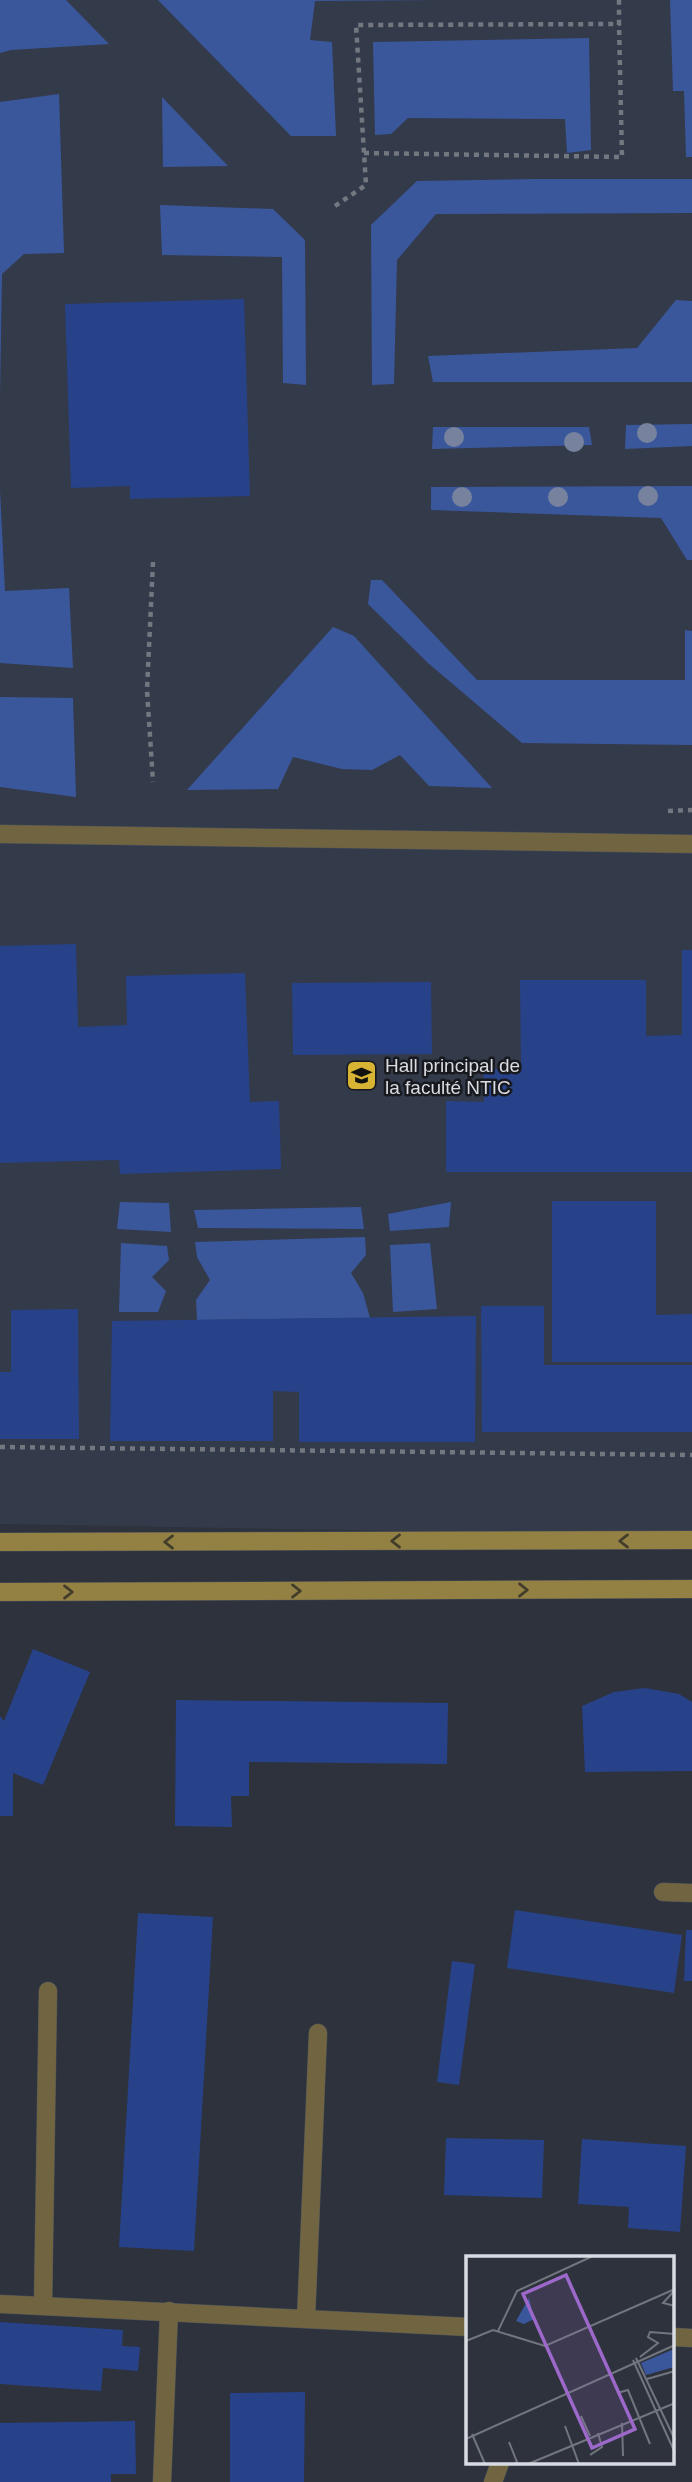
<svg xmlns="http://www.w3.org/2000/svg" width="692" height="2482" viewBox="0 0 692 2482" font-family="Arial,sans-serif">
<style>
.built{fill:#333a4a}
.green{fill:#3b579c}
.building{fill:#284289}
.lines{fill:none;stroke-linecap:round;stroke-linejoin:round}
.lane-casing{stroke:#4c505a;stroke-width:19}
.street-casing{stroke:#4c505a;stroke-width:19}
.secondary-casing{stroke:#4c505a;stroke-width:19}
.path{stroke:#737780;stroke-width:4.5;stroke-dasharray:5 5;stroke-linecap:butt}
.lane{stroke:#706540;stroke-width:18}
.street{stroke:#706540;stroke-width:18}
.secondary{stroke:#938144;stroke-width:18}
.tree{fill:#77839e}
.oneway{stroke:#423d2b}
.labels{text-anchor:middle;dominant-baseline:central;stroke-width:5;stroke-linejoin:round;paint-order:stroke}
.poi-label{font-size:19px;fill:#d8dbe2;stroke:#17191e;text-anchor:start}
.inset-road{fill:none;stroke:#71767e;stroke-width:2}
.view{fill:#9c69cb;fill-opacity:0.15;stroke:#9c69cb;stroke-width:3.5}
.inset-edge{fill:none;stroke:#d8dbe2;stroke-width:3.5}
</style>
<rect width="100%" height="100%" fill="#2d323c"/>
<!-- built -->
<polygon class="built" points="0,0 692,0 692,1536 0,1524"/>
<!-- green -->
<g class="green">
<polygon points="0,0 66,0 109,44 11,50 0,53"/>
<polygon points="158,0 437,0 315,1 310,40 332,42 336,136 291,136"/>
<polygon points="670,0 692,0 692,157 686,157 684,91 673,91"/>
<polygon points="589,38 591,150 567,153 565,119 408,118 391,134 375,135 373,42"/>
<polygon points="59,94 64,253 24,254 2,274 0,395 0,102"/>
<polygon points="162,97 228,166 163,167"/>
<polygon points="537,179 692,179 692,213 436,214 397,260 394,384 372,385 371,225 417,181"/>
<polygon points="160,205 273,209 305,240 306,385 283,383 282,257 162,255"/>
<polygon points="676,300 692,301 692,382 433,382 428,356 637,348"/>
<polygon points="692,424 692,446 625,449 626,425"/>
<polygon points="433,427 589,427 592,445 432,449"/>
<polygon points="692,486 692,560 687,560 661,518 431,510 431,487"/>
<polygon points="0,490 5,591 69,588 73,668 0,663"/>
<polygon points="371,580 382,580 477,680 685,680 685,630 692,631 692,745 522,743 428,663 368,604"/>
<polygon points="333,627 354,636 492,788 429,786 400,755 372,770 342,769 293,757 278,789 187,790"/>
<polygon points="0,697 73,698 76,797 0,787"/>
<polygon points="120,1202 169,1203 171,1232 117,1229"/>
<polygon points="451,1202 449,1227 390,1231 388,1214"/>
<polygon points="361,1207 364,1229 198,1228 194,1210"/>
<polygon points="365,1237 366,1255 351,1273 363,1293 370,1318 197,1320 196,1300 210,1280 197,1257 195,1242"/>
<polygon points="121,1243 167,1246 169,1260 152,1277 166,1291 158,1312 119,1312"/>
<polygon points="430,1243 437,1309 393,1312 390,1245"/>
</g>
<!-- building -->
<g class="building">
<polygon points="244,299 250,496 130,499 130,486 71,488 65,304"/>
<polygon points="76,944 78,1027 127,1025 126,976 245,973 250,1102 279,1101 281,1169 120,1174 119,1160 0,1163 0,946"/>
<polygon points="682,950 692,950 692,1172 446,1172 446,1101 484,1102 483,1069 521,1069 520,980 646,980 646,1036 682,1035"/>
<polygon points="431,982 432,1054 293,1055 292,983"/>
<polygon points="552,1201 656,1201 656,1315 692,1314 692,1362 552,1362"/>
<polygon points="481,1306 544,1306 544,1365 692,1365 692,1432 482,1432"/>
<polygon points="78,1309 79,1439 0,1439 0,1372 11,1372 11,1310"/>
<polygon points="476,1316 475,1442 299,1442 299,1392 273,1391 273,1441 110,1441 112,1321"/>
<polygon points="33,1649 90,1672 43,1785 13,1773 13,1816 0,1816 0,1716 4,1721"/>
<polygon points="645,1688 679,1694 692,1702 692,1771 585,1772 582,1706 614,1692"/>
<polygon points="176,1700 448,1703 447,1764 249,1762 249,1796 231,1796 232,1827 175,1826"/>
<polygon points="515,1910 682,1935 674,1993 507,1968"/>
<polygon points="138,1913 213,1917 194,2251 119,2247"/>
<polygon points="686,1930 692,1930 692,1981 684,1981"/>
<polygon points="452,1961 475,1964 459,2085 437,2082"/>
<polygon points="446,2138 544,2140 542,2198 444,2195"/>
<polygon points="582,2139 686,2146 680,2232 628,2228 629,2207 578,2204"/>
<polygon points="0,2322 123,2330 122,2346 140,2347 138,2371 103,2368 101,2391 0,2384"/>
<polygon points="305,2392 304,2482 230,2482 230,2393"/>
<polygon points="135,2421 136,2474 111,2474 111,2482 0,2482 0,2423"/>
</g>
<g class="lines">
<defs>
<g id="lane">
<polyline points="0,834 692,844"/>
<polyline points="663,1892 692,1893"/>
<polyline points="43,2305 48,1991"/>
<polyline points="306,2319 318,2033"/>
<polyline points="162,2482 169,2311"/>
</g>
<g id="street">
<polyline points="0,2304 468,2327"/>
<polyline points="673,2337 692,2338"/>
<polyline points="493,2482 500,2463"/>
</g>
<g id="secondary">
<polyline points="0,1542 692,1540"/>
<polyline points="0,1592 692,1589"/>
</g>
</defs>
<!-- lane casing -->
<use href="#lane" class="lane-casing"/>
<!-- street casing -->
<use href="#street" class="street-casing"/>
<!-- secondary casing -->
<use href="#secondary" class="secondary-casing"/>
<!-- path -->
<g class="path">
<polyline points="364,153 622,157 619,24"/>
<polyline points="335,206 366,185 356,25 619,24 619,0"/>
<polyline points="153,562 147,690 153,782"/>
<polyline points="668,811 692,810"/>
<polyline points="0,1447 692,1455"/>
</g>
<!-- lane -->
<use href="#lane" class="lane"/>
<!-- street -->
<use href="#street" class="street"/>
<!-- secondary -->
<use href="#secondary" class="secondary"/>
</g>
<!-- trees -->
<g class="tree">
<circle cx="647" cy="433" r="10"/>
<circle cx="454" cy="437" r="10"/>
<circle cx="574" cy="442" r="10"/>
<circle cx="648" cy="496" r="10"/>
<circle cx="462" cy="497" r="10"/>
<circle cx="558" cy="497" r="10"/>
</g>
<!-- one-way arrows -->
<defs><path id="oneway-chevron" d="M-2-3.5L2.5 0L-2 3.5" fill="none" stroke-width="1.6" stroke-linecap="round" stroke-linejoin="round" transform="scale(1.75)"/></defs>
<g class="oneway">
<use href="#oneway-chevron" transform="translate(396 1541) rotate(180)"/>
<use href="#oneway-chevron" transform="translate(624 1541) rotate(180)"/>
<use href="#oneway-chevron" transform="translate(169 1542) rotate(180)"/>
<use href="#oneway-chevron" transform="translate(523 1590)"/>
<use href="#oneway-chevron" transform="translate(296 1591)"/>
<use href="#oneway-chevron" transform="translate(68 1592)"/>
</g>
<!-- icons -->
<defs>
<symbol id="university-square" viewBox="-11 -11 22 22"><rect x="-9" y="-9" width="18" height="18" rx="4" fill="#d7b434" stroke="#17191e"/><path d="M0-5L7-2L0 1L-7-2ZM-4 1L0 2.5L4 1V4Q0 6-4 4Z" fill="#111"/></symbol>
</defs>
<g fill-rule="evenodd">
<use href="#university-square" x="344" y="1058" width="35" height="35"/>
</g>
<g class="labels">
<!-- poi labels -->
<g class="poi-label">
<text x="385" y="1065">Hall principal de<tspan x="385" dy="22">la faculté NTIC</tspan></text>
</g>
</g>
<!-- overview -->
<g transform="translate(466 2256)">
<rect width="208" height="208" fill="#2d323c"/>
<path d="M63,42L68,63L58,68L50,65ZM208,93V111L180,119L175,107Z" fill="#3b579c"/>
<path class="inset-road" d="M209,34L197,47L209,50M32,75L51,35L127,0M0,85L27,74L79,90L209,33M174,101L192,87L182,81L184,76L209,78M170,102L209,184M167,104L209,197M181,123L209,115M151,137L162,134L184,188M115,160L124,180M156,167L157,200M99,170L113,208M6,178L19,208M0,183L209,89M43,186L51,206L48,208M124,199L136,191L132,177M62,208L209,147"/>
<path class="view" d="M100,19L169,173L126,192L57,38Z"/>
<rect width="208" height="208" class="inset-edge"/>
</g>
</svg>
